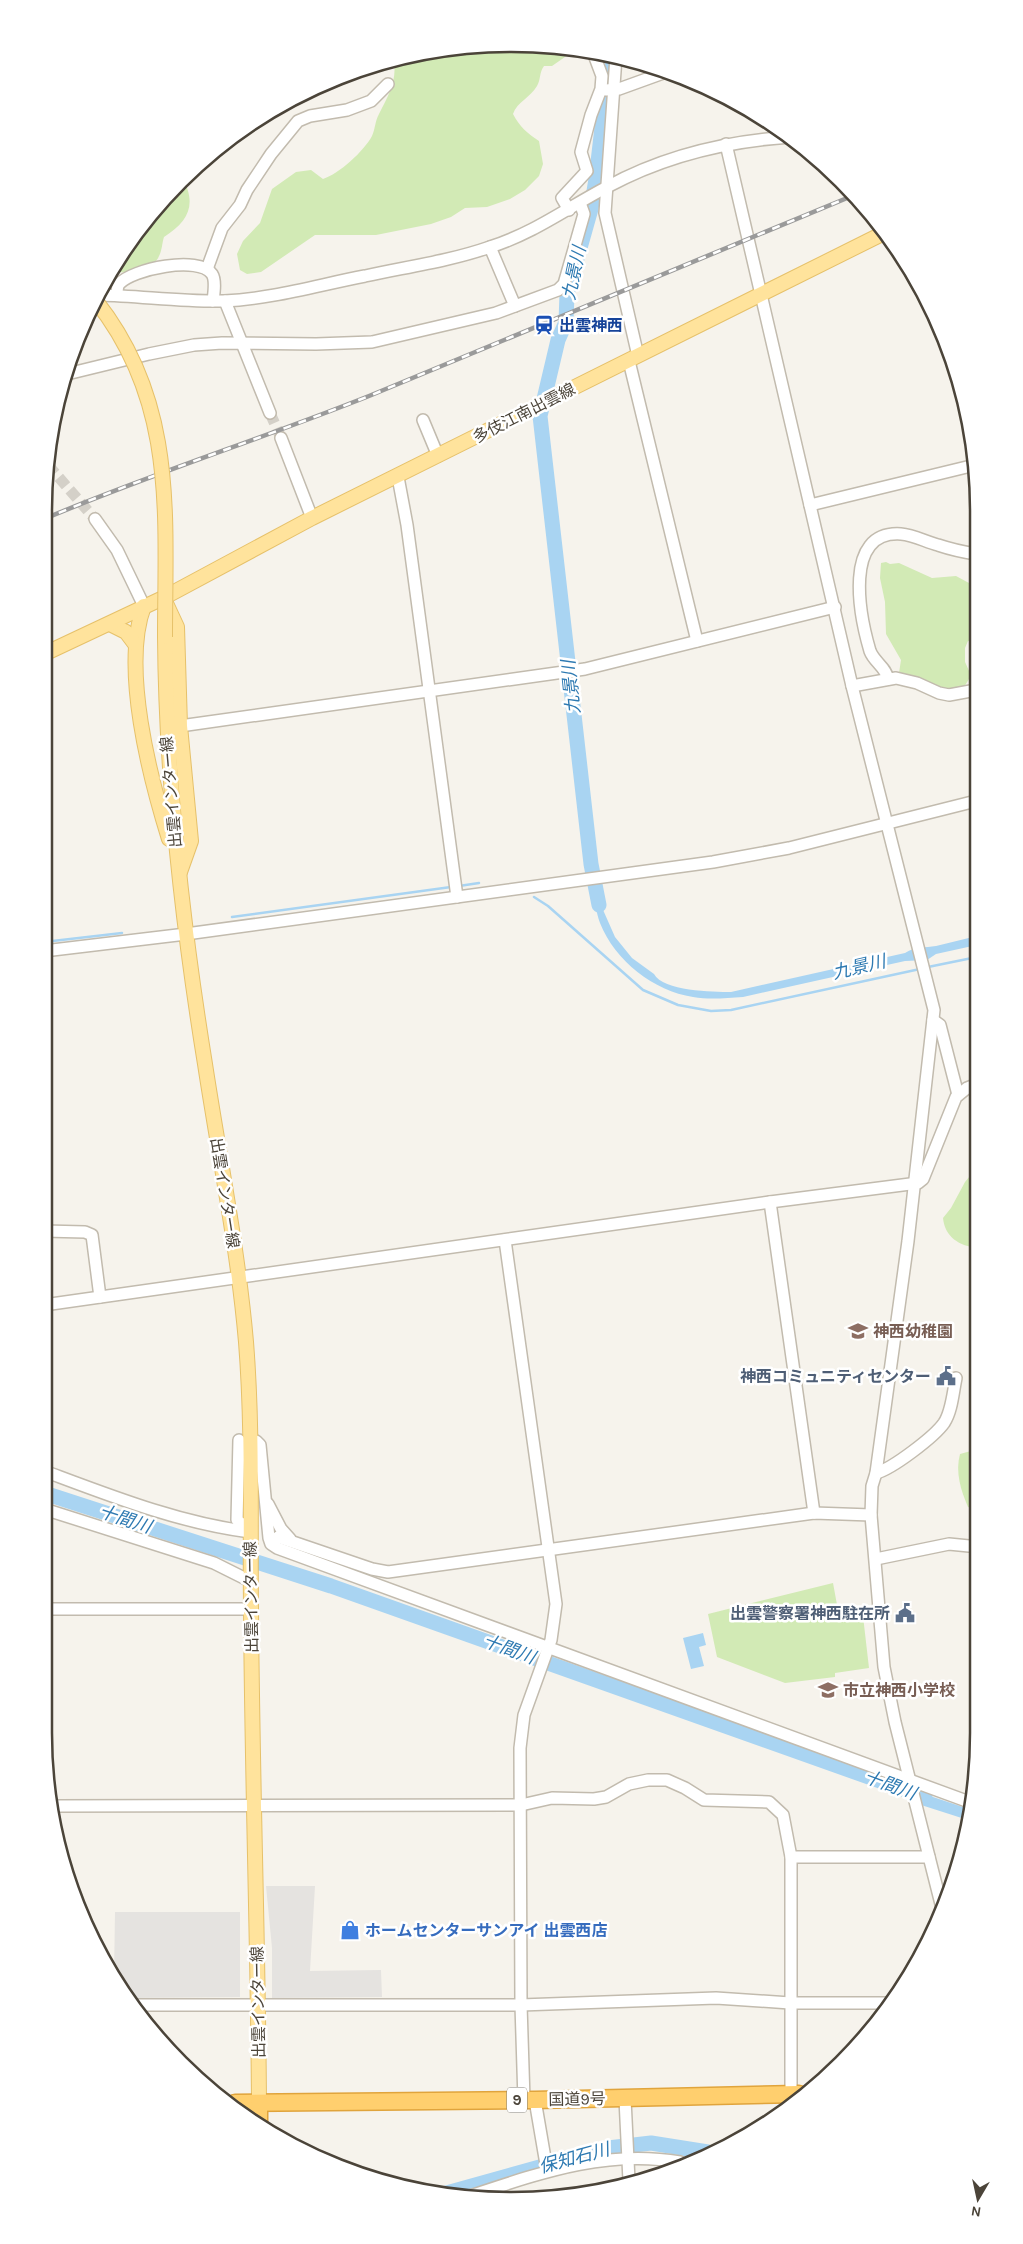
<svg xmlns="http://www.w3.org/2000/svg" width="1023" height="2244" viewBox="0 0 1023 2244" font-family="Karla,'Noto Sans JP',sans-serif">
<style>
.green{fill:#d2eab5}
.parking{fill:#e5e3e0}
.water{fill:#a9d4f2}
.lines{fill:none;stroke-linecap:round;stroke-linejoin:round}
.stream{stroke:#a9d4f2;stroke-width:2.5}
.river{stroke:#a9d4f2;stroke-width:15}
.minor-tunnel{stroke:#d4d0c8;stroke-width:11;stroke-dasharray:11 5.5;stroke-linecap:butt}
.minor-casing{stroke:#c2bbae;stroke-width:14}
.major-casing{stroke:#e6c16a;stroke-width:16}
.highway-casing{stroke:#e0a43c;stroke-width:19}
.minor{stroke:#fff;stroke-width:11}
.major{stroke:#ffe39c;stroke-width:14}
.highway{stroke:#ffcf6e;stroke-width:16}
.rail-casing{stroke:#9a9a9a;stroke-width:4.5}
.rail{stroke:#fff;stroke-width:2.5;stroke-dasharray:8;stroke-linecap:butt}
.major-bridge-casing{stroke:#e6c16a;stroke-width:16;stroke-linecap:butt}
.major-bridge{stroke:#ffe39c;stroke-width:14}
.labels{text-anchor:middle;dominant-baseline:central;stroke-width:5;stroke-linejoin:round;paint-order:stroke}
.shield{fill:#fff;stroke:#817c74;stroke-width:1}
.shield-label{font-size:15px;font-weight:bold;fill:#4b4439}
.transit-label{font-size:16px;font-weight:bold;fill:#164399;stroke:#fff;text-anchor:start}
.street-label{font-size:16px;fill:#4b4439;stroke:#fff}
.education-label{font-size:16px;font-weight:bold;fill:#785e54;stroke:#fff;text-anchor:start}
.service-label{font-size:16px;font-weight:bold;fill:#4e5e75;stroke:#fff;text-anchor:end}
.shop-label{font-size:16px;font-weight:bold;fill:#366cbe;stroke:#fff;text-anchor:start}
.water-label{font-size:18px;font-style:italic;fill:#2e7ab2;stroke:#fff}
.rim{fill:none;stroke:#4b4439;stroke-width:2.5}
</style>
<rect width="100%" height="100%" fill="#f6f3ec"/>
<!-- green -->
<g class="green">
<path d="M511,44L575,50L552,66H544C539,73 541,79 537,86C531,97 517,102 513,114C519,126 528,134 539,141L543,164L539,176L525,190L510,199L487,207L465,208L451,217L431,224L376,235H315L261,272L247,274L240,270L237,254L243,241L260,223L272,189L296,172L311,170L323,179C339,174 364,151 372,136C375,130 375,121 379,114C388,96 397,82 394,61L420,53Z"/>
<path d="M183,179C197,205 188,222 164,237C162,243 162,251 159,256C154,270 125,275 112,271L122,252Z"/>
<polygon points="886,562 890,564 899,563 932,578 956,576 969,583 976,583 976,642 968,641 965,648 965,662 970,673 969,679 964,687 945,692 899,673 901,660 886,634 885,602 880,578 881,563"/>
<path d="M977,1156L978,1248C959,1246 945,1237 943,1218L951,1208L965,1182L974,1171Z"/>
<path d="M978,1449L979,1511L968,1507C961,1491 955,1472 960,1454Z"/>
<polygon points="833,1583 840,1621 863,1616 869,1668 835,1673 835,1677 785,1683 717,1657 708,1614"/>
</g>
<!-- parking -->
<g class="parking">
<polygon points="266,1886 315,1886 310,1971 381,1970 382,1997 272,1998 272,1948"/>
<polygon points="115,1912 240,1912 240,1997 129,1998 114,1977"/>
</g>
<!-- water -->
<g class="water">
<path d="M598,885L600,903L615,937L632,958L654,974C663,991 713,992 731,992L905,953C916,946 925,948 936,946C950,943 963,939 977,936V945L936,954L927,960L905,961L743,997C726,998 710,1000 693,997C654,991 615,961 600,923C596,912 594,898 593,886Z"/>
<polygon points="703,1633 706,1645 699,1647 704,1666 691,1669 683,1638"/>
<polygon points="915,1791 972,1810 971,1821 918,1804"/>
</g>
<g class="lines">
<!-- stream -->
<g class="stream">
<polyline points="459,886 479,883"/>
<polyline points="534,897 548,906 643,990 678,1005 711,1011 731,1010 920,969"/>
<polyline points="232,917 451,887"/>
<polyline points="44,942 122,933"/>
<polyline points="928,967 977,957"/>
</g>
<!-- river -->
<g class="river">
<polyline points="598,52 605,67 607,84 596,179 591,209 567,294 566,322 558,340 540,416 591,864 599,905"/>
<polyline points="44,1493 331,1586 925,1797"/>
<polyline points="443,2194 608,2148 651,2143 708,2152"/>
</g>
<!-- minor-tunnel -->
<g class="minor-tunnel">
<polyline points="270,413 281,438"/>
<polyline points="48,465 95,519"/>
</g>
<defs>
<g id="minor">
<polyline points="616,57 605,213 638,356"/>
<polyline points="606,90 619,89 666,72"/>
<polyline points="726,144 852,686 934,1010 908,1241 876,1473 872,1486 871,1515 884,1667 895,1722 943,1912"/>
<polyline points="569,210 562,198 587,171 581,152 591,115 601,89 602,76 593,52"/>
<polyline points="490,247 515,306"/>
<polyline points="207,269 222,228 240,205 247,190 271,154 298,121 310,116 347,110 371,101 388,84"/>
<path d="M99,295C141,296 183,302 224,301C271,299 318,285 365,276C406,267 450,261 490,247C534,233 567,208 607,187C664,156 727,141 791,137"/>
<path d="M117,295C117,291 117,287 119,284C132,269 199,255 212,274C216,280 214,293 213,301"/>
<polyline points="225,301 270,413"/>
<polyline points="629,361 697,641"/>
<polyline points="67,374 149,354 194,345 222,343 316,344 372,342 496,313 558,290 564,284 584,214 580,203"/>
<polyline points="423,420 438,456"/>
<polyline points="281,438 312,518"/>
<polyline points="398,477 407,525 457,897"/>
<polyline points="810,505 975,465"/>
<polyline points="95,519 117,550 144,606"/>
<path d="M888,679C886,667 874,662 870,651C860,617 842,530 901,534C914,535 926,542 938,545C950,549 963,552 976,554"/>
<polyline points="852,686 896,678 917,683 939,693 949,695 976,690"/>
<polyline points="180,726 585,669 835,607"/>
<polyline points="44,951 186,934 713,862 789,848 976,801"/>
<polyline points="933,1020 940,1025 958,1095"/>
<polyline points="770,1202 814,1513"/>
<polyline points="44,1231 85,1232 92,1235 100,1297"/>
<polyline points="505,1240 556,1604 551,1640 524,1715 520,1748 521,2005 524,2100"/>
<polyline points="44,1305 770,1202 918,1183 923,1179 956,1097 967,1088 977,1084"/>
<polyline points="239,1440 237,1520 242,1524"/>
<polyline points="256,1441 260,1445 269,1538 271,1544 277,1548 972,1803"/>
<path d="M44,1471C111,1496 179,1523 250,1532"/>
<path d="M876,1473C892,1469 934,1437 944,1423C952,1411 953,1392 956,1378"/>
<polyline points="268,1504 281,1529 290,1539"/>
<polyline points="44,1509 214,1563 250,1581"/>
<polyline points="278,1537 372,1569 388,1572 814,1513 871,1515"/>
<polyline points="876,1559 949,1544 979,1547"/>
<polyline points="44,1609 251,1609"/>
<polyline points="56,1806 521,1805 552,1798 594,1799 606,1797 629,1784 648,1780 667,1780 685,1788 704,1800 769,1802 783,1815 791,1857 791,2094"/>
<polyline points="791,1857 929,1857"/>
<polyline points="134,2005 521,2005 716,1998 790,2003 887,2003"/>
<polyline points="625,2099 629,2181"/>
<polyline points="535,2100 547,2170"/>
<path d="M470,2196C540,2173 606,2149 680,2162"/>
</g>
<g id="major">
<polyline points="164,599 177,627 180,726 191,841 180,872"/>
<path d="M144,606C121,667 150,778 169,839"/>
<polyline points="110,624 126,632 135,644"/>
<path d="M165,637C166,781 182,922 205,1064C219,1156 238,1249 246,1342C253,1430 250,1519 251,1608C252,1773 258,1938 259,2103"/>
<polyline points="44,654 163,598 312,518 886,232"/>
</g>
<g id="highway">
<polyline points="235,2103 535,2100 799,2094"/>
<polyline points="259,2122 259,2103"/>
</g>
</defs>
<!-- minor casing -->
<use href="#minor" class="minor-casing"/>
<!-- major casing -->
<use href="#major" class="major-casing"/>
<!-- highway casing -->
<use href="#highway" class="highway-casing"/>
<!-- minor -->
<use href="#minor" class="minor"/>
<!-- major -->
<use href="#major" class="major"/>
<!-- highway -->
<use href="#highway" class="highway"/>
<defs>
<path id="rail" d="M44,519C151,474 261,439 369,396L852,196"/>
</defs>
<!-- rail casing -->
<use href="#rail" class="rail-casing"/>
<!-- rail -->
<use href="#rail" class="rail"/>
<defs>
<path id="major-bridge" d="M96,301C177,403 165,516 165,637"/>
</defs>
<!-- major-bridge casing -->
<use href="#major-bridge" class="major-bridge-casing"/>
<!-- major-bridge -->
<use href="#major-bridge" class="major-bridge"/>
</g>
<!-- icons -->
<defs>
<symbol id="station-bare" viewBox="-9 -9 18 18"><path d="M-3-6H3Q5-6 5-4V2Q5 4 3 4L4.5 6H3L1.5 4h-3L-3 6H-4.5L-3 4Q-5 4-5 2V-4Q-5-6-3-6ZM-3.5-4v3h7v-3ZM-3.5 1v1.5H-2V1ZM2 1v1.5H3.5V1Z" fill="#1a4fb4" stroke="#fff" stroke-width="2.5" paint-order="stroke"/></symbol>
<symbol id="school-bare" viewBox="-9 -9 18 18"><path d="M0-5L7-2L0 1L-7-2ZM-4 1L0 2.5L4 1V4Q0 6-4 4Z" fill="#8d6e63" stroke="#fff" stroke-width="2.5" paint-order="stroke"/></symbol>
<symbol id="civic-bare" viewBox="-9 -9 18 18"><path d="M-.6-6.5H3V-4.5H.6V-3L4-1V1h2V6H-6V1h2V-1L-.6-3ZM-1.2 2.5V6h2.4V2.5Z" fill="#5c6f8a" stroke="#fff" stroke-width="2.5" paint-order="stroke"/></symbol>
<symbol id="shop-bare" viewBox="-9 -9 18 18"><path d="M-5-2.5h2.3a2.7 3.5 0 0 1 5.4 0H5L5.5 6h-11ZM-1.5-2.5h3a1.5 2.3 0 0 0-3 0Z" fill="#3f7fe0" stroke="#fff" stroke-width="2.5" paint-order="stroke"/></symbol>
</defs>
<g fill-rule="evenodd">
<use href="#station-bare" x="530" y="311" width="28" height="28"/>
<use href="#school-bare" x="844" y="1317" width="28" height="28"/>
<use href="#civic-bare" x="932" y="1362" width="28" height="28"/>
<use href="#civic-bare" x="891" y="1599" width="28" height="28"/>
<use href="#school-bare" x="814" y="1676" width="28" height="28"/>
<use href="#shop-bare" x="336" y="1916" width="28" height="28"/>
</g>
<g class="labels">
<!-- shield labels -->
<rect class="shield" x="507" y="2087.5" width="20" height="25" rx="4"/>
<g class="shield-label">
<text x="517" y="2100">9</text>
</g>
<!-- transit labels -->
<g class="transit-label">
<text x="559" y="325">出雲神西</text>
</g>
<!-- street labels -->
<g class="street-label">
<text transform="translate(524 413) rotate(-27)">多伎江南出雲線</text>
<text transform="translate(171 792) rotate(-95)">出雲インター線</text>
<text transform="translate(225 1193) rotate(81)">出雲インター線</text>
<text transform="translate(251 1597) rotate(-91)">出雲インター線</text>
<text transform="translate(258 2002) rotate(-91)">出雲インター線</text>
<text transform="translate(577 2099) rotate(-1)">国道9号</text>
</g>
<!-- education labels -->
<g class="education-label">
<text x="873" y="1331">神西幼稚園</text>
<text x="843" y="1690">市立神西小学校</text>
</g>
<!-- service labels -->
<g class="service-label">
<text x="931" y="1376">神西コミュニティセンター</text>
<text x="890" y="1613">出雲警察署神西駐在所</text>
</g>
<!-- shop labels -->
<g class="shop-label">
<text x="365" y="1930">ホームセンターサンアイ 出雲西店</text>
</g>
<!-- water labels -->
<g class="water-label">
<text transform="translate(574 273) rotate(-78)">九景川</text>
<text transform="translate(571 687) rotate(-96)">九景川</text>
<text transform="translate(859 967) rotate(-13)">九景川</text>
<text transform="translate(125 1519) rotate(18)">十間川</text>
<text transform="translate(509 1649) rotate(20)">十間川</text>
<text transform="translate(890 1785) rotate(20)">十間川</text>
<text transform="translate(574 2158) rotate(-15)">保知石川</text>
</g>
</g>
<!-- crop -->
<path d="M0 0H1023V2244H0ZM511 52H511A459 459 0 0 1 970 511V1733A459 459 0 0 1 511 2192H511A459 459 0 0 1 52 1733V511A459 459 0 0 1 511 52Z" fill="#fff" fill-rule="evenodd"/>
<path class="rim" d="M511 52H511A459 459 0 0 1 970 511V1733A459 459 0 0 1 511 2192H511A459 459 0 0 1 52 1733V511A459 459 0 0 1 511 52Z"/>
<!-- north arrow -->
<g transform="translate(978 2199) rotate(189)" stroke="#ffffff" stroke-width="4" paint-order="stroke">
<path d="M0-4L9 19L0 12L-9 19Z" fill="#4b4439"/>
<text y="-8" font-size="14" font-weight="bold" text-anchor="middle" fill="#4b4439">N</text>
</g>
</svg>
